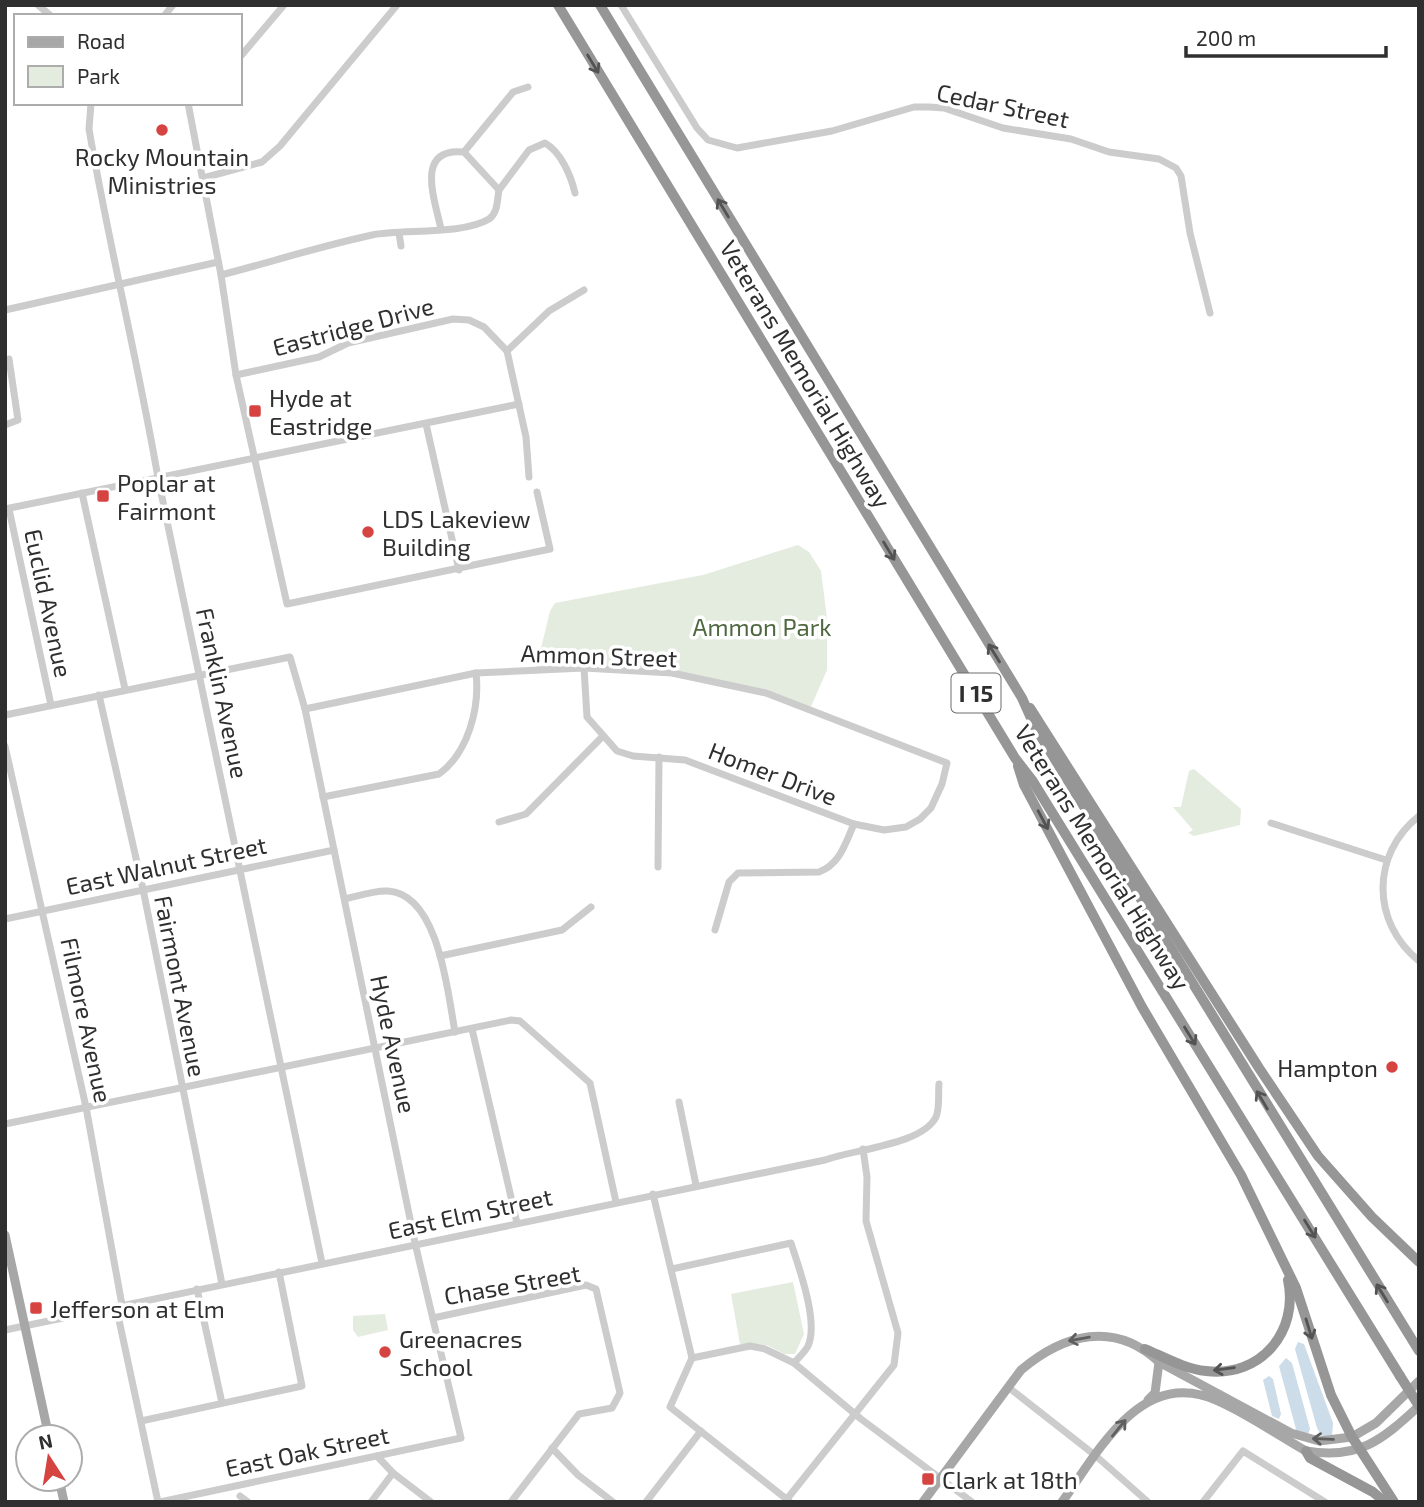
<svg xmlns="http://www.w3.org/2000/svg" width="1424" height="1507" viewBox="0 0 1424 1507" font-family="'Exo 2',sans-serif">
<style>
.green{fill:#e4ebdf}
.water{fill:#cddce9}
.lines{fill:none;stroke-linecap:round;stroke-linejoin:round}
.minor{stroke:#ccc;stroke-width:7}
.major{stroke:#a7a7a7;stroke-width:9}
.highway{stroke:#969696;stroke-width:10}
.highway-bridge{stroke:#969696;stroke-width:10}
.oneway{stroke:#535353}
.oneway2{stroke:#5f5f5f}
.poi-dot{fill:#d64442;stroke:#fff;stroke-width:2.5}
.labels{text-anchor:middle;dominant-baseline:central;stroke-width:7;stroke-linejoin:round;paint-order:stroke}
.shield{fill:#fff;stroke:#6d6d6d;stroke-width:2}
.shield-label{font-size:23px;font-weight:bold;fill:#2f2f2f}
.street-label{font-size:24px;fill:#2f2f2f;stroke:#fff}
.poi-label{font-size:24px;fill:#2f2f2f;stroke:#fff;text-anchor:start}
.park-label{font-size:24px;fill:#4f6840;stroke:#fff}
</style>
<rect width="100%" height="100%" fill="#fff"/>
<!-- green -->
<g class="green">
<polygon points="798,545 809,552 821,571 827,618 827,670 810,709 766,693 672,673 536,669 550,611 555,603 703,575"/>
<polygon points="1194,769 1241,809 1240,825 1194,836 1188,833 1193,830 1173,807 1181,807 1189,771"/>
<polygon points="793,1282 804,1334 795,1354 784,1354 767,1345 740,1344 731,1294"/>
<polygon points="385,1314 388,1330 358,1337 353,1330 353,1316"/>
</g>
<!-- water -->
<g class="water">
<polygon points="1298,1342 1304,1344 1333,1423 1332,1436 1323,1438 1317,1428 1295,1349"/>
<polygon points="1286,1358 1292,1363 1310,1429 1308,1434 1297,1433 1279,1366"/>
<polygon points="1269,1376 1273,1379 1281,1414 1279,1419 1272,1416 1263,1380"/>
</g>
<g class="lines">
<!-- minor -->
<g class="minor">
<polyline points="38,5 51,16"/>
<polyline points="621,5 697,128 708,140 737,148 832,131 914,107 929,107 944,108 1003,128 1071,139 1109,152 1159,159 1176,168 1181,176 1190,233 1210,313"/>
<polyline points="164,16 173,5"/>
<polyline points="240,57 284,5"/>
<path d="M91,103L89,129C109,246 138,361 158,478L322,1263"/>
<polyline points="188,103 221,275 236,375 287,604 550,549 537,492"/>
<polyline points="464,152 513,92 528,87"/>
<polyline points="203,178 262,162 280,146 397,5"/>
<path d="M441,229C435,200 414,147 464,152L499,190L529,150L545,143C561,152 571,176 575,193"/>
<polyline points="399,233 401,246"/>
<path d="M221,275C271,262 321,246 372,235C402,229 463,235 489,219C498,213 497,200 499,190"/>
<polyline points="5,310 218,262"/>
<polyline points="507,351 549,311 584,290"/>
<polyline points="236,375 319,357 348,343 453,319 469,320 484,327 507,351 526,437 529,477"/>
<polyline points="426,424 459,570"/>
<polyline points="5,425 18,420 9,359"/>
<polyline points="82,493 125,689"/>
<polyline points="5,509 519,404"/>
<polyline points="9,509 51,705"/>
<polyline points="99,695 143,889 222,1284"/>
<polyline points="305,709 476,673 584,668 672,673 766,693 947,763 942,784 931,808 920,819 906,827 884,830 854,824 685,760 633,756 617,751 587,717 584,668"/>
<polyline points="5,715 290,657 305,709 415,1243 461,1438 160,1502"/>
<polyline points="5,746 86,1107 122,1305"/>
<path d="M323,797L439,774C468,753 480,708 476,673"/>
<path d="M1419,816C1371,854 1371,922 1419,961"/>
<polyline points="499,822 526,814 602,737"/>
<polyline points="1271,823 1386,860"/>
<polyline points="658,867 659,757"/>
<path d="M345,899C358,896 375,890 388,891C439,894 448,994 455,1032"/>
<polyline points="5,919 334,850"/>
<path d="M715,930L729,882L738,873L819,872C840,864 845,844 854,824"/>
<polyline points="440,956 562,930 591,907"/>
<polyline points="472,1029 517,1223"/>
<polyline points="679,1102 696,1185"/>
<polyline points="5,1124 511,1020 520,1021 590,1083 616,1202"/>
<polyline points="653,1194 692,1358 670,1407 789,1501"/>
<path d="M672,1269L791,1243C799,1268 819,1322 808,1346C805,1352 798,1358 794,1363"/>
<polyline points="197,1289 222,1403"/>
<polyline points="116,1306 158,1502"/>
<polyline points="433,1318 586,1285 596,1289 620,1393 612,1408 579,1414 511,1502"/>
<path d="M5,1330L825,1160C854,1149 922,1145 936,1117C940,1108 938,1094 939,1084"/>
<polyline points="692,1358 750,1346 765,1349 794,1363 861,1419 972,1502"/>
<polyline points="1008,1387 1096,1456 1148,1502"/>
<polyline points="141,1421 302,1386 279,1272"/>
<polyline points="552,1448 578,1475 613,1502"/>
<polyline points="377,1456 393,1473 431,1502"/>
<polyline points="240,1496 248,1502"/>
<polyline points="787,1499 894,1365 898,1333 866,1221 867,1177 863,1149"/>
<polyline points="371,1502 393,1473"/>
<polyline points="646,1502 701,1431"/>
<polyline points="1203,1502 1243,1451 1325,1502"/>
</g>
<!-- major -->
<g class="major">
<polyline points="5,1235 49,1437"/>
<polyline points="1148,1400 1155,1393 1159,1362"/>
<polyline points="59,1479 64,1502"/>
<path d="M923,1502L1021,1370C1064,1334 1114,1320 1159,1362L1291,1433L1319,1441L1352,1437L1376,1423L1419,1381"/>
<path d="M1062,1502C1095,1457 1135,1378 1201,1395C1226,1400 1281,1437 1306,1451C1359,1460 1382,1440 1419,1406"/>
</g>
<!-- highway -->
<g class="highway">
<polyline points="558,5 1015,758 1032,780 1400,1376"/>
<polyline points="600,5 1022,698 1035,727 1419,1351"/>
<polyline points="1030,708 1259,1068 1318,1156 1372,1217 1419,1262"/>
<polyline points="1018,766 1024,785 1142,1007 1241,1175 1296,1288 1331,1395 1352,1437 1394,1502"/>
<path d="M1145,1349C1164,1357 1185,1369 1206,1371C1261,1378 1299,1331 1288,1280"/>
<polyline points="1306,1451 1310,1458 1373,1492 1385,1502"/>
</g>
<!-- highway-bridge -->
<polyline class="highway-bridge" points="1400,1376 1419,1406"/>
</g>
<!-- one-way arrows -->
<defs><path id="oneway-shaft" d="M-6 0H5M1.5-3L5.5 0L1.5 3" fill="none" stroke-width="1.6" stroke-linecap="round" stroke-linejoin="round" transform="scale(1.75)"/></defs>
<g class="oneway">
<use href="#oneway-shaft" transform="translate(593 64) rotate(59)"/>
<use href="#oneway-shaft" transform="translate(723 208) rotate(-121)"/>
<use href="#oneway-shaft" transform="translate(889 551) rotate(59)"/>
<use href="#oneway-shaft" transform="translate(994 653) rotate(-122)"/>
<use href="#oneway-shaft" transform="translate(1043 820) rotate(62)"/>
<use href="#oneway-shaft" transform="translate(1190 1036) rotate(58)"/>
<use href="#oneway-shaft" transform="translate(1262 1100) rotate(-121)"/>
<use href="#oneway-shaft" transform="translate(1310 1229) rotate(58)"/>
<use href="#oneway-shaft" transform="translate(1382 1293) rotate(-122)"/>
<use href="#oneway-shaft" transform="translate(1309 1329) rotate(73)"/>
<use href="#oneway-shaft" transform="translate(1224 1369) rotate(172)"/>
</g>
<g class="oneway2">
<use href="#oneway-shaft" transform="translate(1079 1339) rotate(170)"/>
<use href="#oneway-shaft" transform="translate(1119 1428) rotate(-51)"/>
<use href="#oneway-shaft" transform="translate(1323 1439) rotate(-178)"/>
</g>
<!-- markers -->
<g class="poi-dot">
<circle cx="162" cy="130" r="7"/>
<rect x="248" y="404" width="14" height="14" rx="3.5"/>
<rect x="96" y="489" width="14" height="14" rx="3.5"/>
<circle cx="368" cy="532" r="7"/>
<circle cx="1392" cy="1067" r="7"/>
<rect x="29" y="1301" width="14" height="14" rx="3.5"/>
<circle cx="385" cy="1352" r="7"/>
<rect x="921" y="1472" width="14" height="14" rx="3.5"/>
</g>
<g class="labels">
<!-- shield labels -->
<rect class="shield" x="951.5" y="673.5" width="49" height="39" rx="5"/>
<g class="shield-label">
<text x="976" y="693">I 15</text>
</g>
<!-- street labels -->
<g class="street-label">
<text transform="translate(1003 105) rotate(12)">Cedar Street</text>
<text transform="translate(353 326) rotate(-15)">Eastridge Drive</text>
<text transform="translate(806 374) rotate(59)">Veterans Memorial Highway</text>
<text transform="translate(49 603) rotate(78)">Euclid Avenue</text>
<text transform="translate(599 655) rotate(2)">Ammon Street</text>
<text transform="translate(223 693) rotate(78)">Franklin Avenue</text>
<text transform="translate(773 773) rotate(21)">Homer Drive</text>
<text transform="translate(1103 857) rotate(58)">Veterans Memorial Highway</text>
<text transform="translate(166 865) rotate(-12)">East Walnut Street</text>
<text transform="translate(181 986) rotate(79)">Fairmont Avenue</text>
<text transform="translate(87 1020) rotate(78)">Filmore Avenue</text>
<text transform="translate(394 1044) rotate(78)">Hyde Avenue</text>
<text transform="translate(470 1213) rotate(-12)">East Elm Street</text>
<text transform="translate(512 1284) rotate(-10)">Chase Street</text>
<text transform="translate(307 1451) rotate(-12)">East Oak Street</text>
</g>
<!-- poi labels -->
<g class="poi-label">
<text x="162" y="156" text-anchor="middle">Rocky Mountain<tspan x="162" dy="28">Ministries</tspan></text>
<text x="269" y="397">Hyde at<tspan x="269" dy="28">Eastridge</tspan></text>
<text x="117" y="482">Poplar at<tspan x="117" dy="28">Fairmont</tspan></text>
<text x="382" y="518">LDS Lakeview<tspan x="382" dy="28">Building</tspan></text>
<text x="1378" y="1067" text-anchor="end">Hampton</text>
<text x="50" y="1308">Jefferson at Elm</text>
<text x="399" y="1338">Greenacres<tspan x="399" dy="28">School</tspan></text>
<text x="942" y="1479">Clark at 18th</text>
</g>
<!-- park labels -->
<g class="park-label">
<text x="762" y="626">Ammon Park</text>
</g>
</g>
<!-- border -->
<rect width="1424" height="1507" fill="none" stroke="#2f2f2f" stroke-width="14"/>
<!-- legend -->
<rect x="14" y="14" width="228" height="91" fill="#ffffff" stroke="#acacac" stroke-width="2"/>
<rect x="28" y="37" width="35" height="10" fill="#a7a7a7" stroke="#acacac" stroke-width="2"/>
<text x="77" y="49" font-size="21" fill="#2f2f2f">Road</text>
<rect x="28" y="66" width="35" height="21" fill="#e4ebdf" stroke="#acacac" stroke-width="2"/>
<text x="77" y="84" font-size="21" fill="#2f2f2f">Park</text>
<!-- north arrow -->
<g transform="translate(49 1458) rotate(348)"><circle r="33" fill="#ffffff" stroke="#acacac" stroke-width="2"/>
<path d="M0-5L12 26L0 18L-12 26Z" fill="#d64442"/>
<text y="-10" font-size="19" font-weight="bold" text-anchor="middle" fill="#2f2f2f">N</text>
</g>
<!-- scale -->
<path d="M1186 46v10h200v-10" fill="none" stroke="#2f2f2f" stroke-width="3.5"/>
<text x="1196" y="46" font-size="21" fill="#2f2f2f" stroke="#ffffff" stroke-width="5" paint-order="stroke">200 m</text>
</svg>
